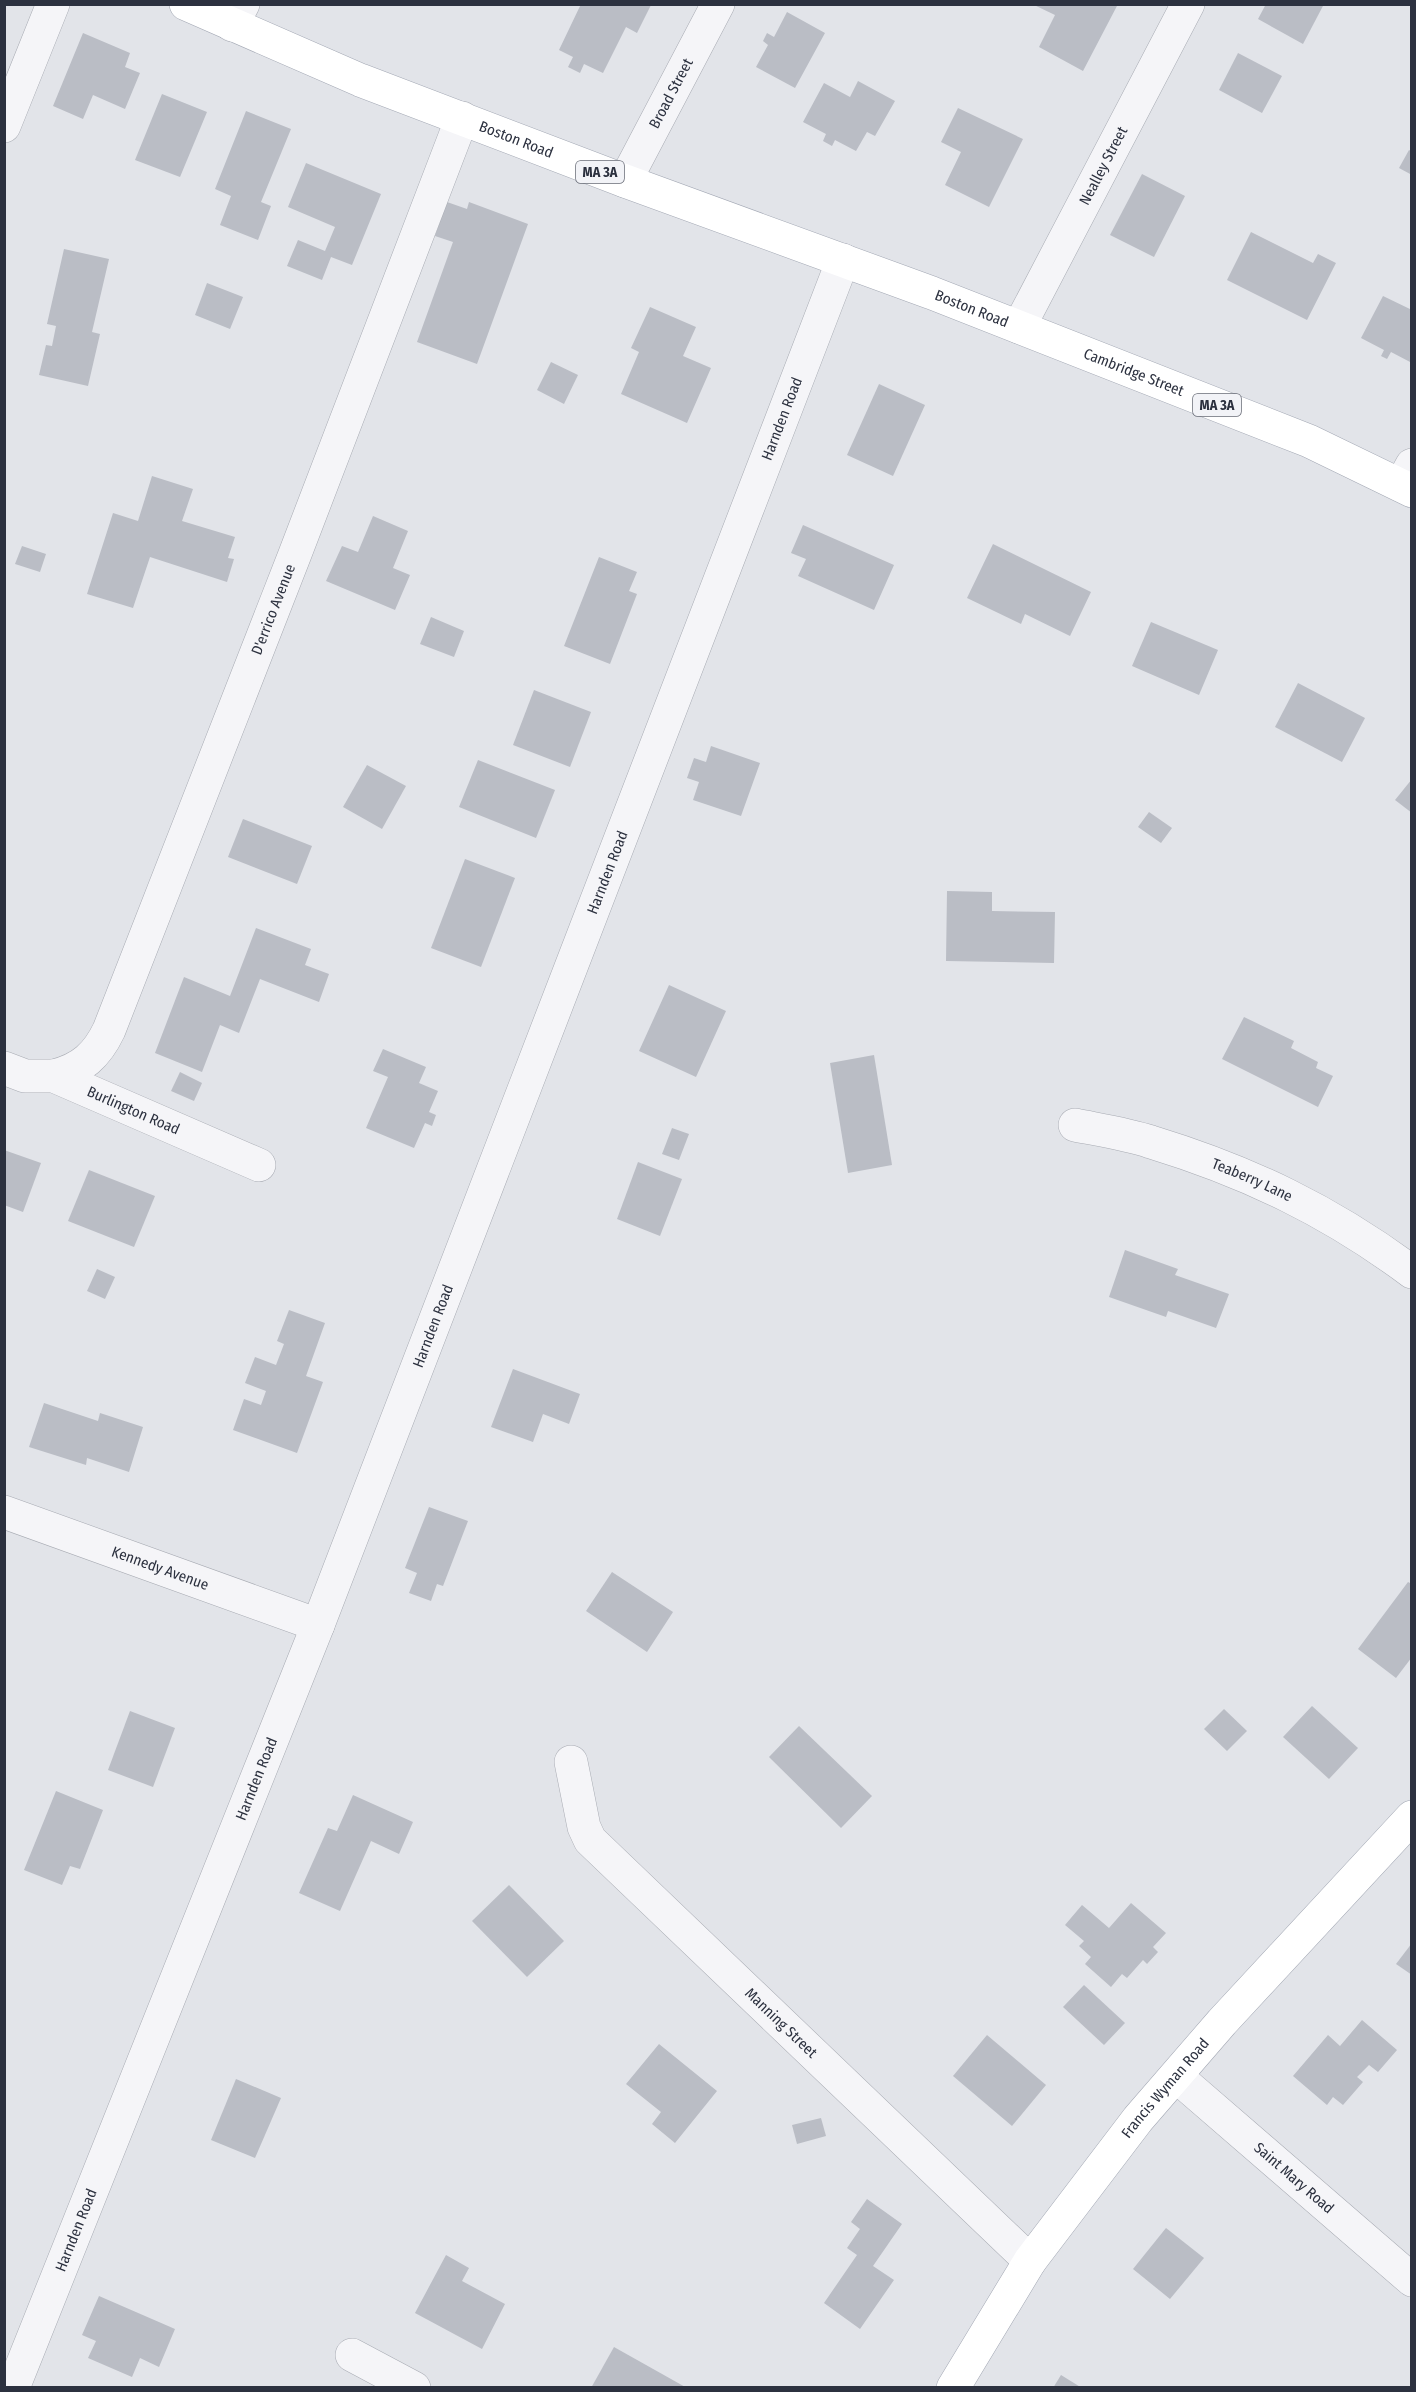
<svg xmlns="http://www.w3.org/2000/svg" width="1416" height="2392" viewBox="0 0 1416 2392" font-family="'Fira Sans Condensed',sans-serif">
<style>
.building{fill:#babdc5}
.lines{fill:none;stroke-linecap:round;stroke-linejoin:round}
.minor-casing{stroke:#a8abb3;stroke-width:34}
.major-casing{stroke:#a3a8b4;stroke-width:34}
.minor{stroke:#f5f5f8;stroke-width:33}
.major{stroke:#fff;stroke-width:33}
.labels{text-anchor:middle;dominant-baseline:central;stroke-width:4.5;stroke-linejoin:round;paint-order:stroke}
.shield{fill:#f2f3f7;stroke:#676b76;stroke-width:1.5}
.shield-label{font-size:14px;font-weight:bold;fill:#2c313f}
.street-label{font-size:15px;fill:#2c313f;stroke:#f2f3f7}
</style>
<rect width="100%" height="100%" fill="#e2e4e9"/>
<!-- building -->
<g class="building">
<polygon points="581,4 651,5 637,33 626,27 603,73 584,64 580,73 568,67 573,57 559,50"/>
<polygon points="1032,4 1118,4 1083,71 1039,47 1055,15"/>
<polygon points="1266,4 1324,4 1303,44 1258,19"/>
<polygon points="787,12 825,33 795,88 756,67 768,45 763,41 767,33 774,37"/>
<polygon points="83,33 130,53 125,67 140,73 125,109 93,95 83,119 53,106"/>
<polygon points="1238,53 1282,76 1262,113 1219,90"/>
<polygon points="858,81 895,101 875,136 867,132 856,151 835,140 832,146 823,141 826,134 803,122 824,83 850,97"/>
<polygon points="162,94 207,112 180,177 135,160"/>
<polygon points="958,108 1023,139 989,207 945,185 961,152 941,142"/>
<polygon points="246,111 291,129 261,202 271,206 258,240 220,225 231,196 215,189"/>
<polygon points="1409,150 1412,152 1412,175 1399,168"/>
<polygon points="306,163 381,194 352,265 331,257 322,280 287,266 298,240 325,251 335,227 288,207"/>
<polygon points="1142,174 1185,196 1154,257 1110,235"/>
<polygon points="447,202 467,209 469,202 528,224 477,364 417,342 453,242 435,236"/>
<polygon points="1251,232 1313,263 1318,254 1336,263 1307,320 1227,280"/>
<polygon points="64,249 109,259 92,332 100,334 88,386 39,375 46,345 52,346 56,326 47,324"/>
<polygon points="207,283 243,297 230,329 195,315"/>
<polygon points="1383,296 1412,310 1412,363 1391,352 1387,359 1381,356 1384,350 1361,338"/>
<polygon points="650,307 696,327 683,356 711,368 687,423 621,394 639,352 631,348"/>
<polygon points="551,362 578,375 564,404 537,390"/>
<polygon points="879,384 925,405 893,476 847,455"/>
<polygon points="152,476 193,489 182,521 235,537 228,558 234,559 227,582 150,557 133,608 87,594 113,513 138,521"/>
<polygon points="373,516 408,531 393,568 410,575 395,610 326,581 342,546 358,552"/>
<polygon points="803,525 894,565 874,610 798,576 806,559 791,553"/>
<polygon points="993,544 1091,592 1070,636 1025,614 1021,624 967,598"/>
<polygon points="22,546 46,554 40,572 15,564"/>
<polygon points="599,557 637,572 629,591 637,594 610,664 564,646"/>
<polygon points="431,617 464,631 454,657 420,644"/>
<polygon points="1151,622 1218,650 1199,695 1132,666"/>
<polygon points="1298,683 1365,718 1342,762 1275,727"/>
<polygon points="534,690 591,712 570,767 513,745"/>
<polygon points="711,746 760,763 741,816 693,800 699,782 687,778 694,758 706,762"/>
<polygon points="478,760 555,790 536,838 459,807"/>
<polygon points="367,765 406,786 382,829 343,807"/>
<polygon points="1412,779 1412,813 1395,800"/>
<polygon points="1149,812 1172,828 1161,843 1138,827"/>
<polygon points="243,819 312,846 297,884 228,857"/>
<polygon points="465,859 515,878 481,967 431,948"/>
<polygon points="947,891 992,892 992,911 1055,912 1054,963 946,961"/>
<polygon points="256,928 311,949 305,965 329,974 319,1002 260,979 239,1033 220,1025 202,1072 155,1053 184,977 230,996"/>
<polygon points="669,985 726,1011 696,1077 639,1051"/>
<polygon points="1244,1017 1294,1041 1291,1048 1318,1062 1316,1068 1333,1076 1318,1107 1222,1059"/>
<polygon points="383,1049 426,1067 419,1083 438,1091 429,1112 436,1115 432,1126 425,1123 414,1148 366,1128 388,1077 373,1071"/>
<polygon points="874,1055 892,1165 848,1173 830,1063"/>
<polygon points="180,1072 202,1083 194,1101 171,1091"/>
<polygon points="672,1128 689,1134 679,1160 662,1154"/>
<polygon points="4,1150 41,1163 23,1212 4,1205"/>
<polygon points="638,1162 682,1179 660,1236 617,1219"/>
<polygon points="89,1170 155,1196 134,1247 68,1221"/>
<polygon points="1125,1250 1178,1269 1175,1275 1229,1294 1216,1328 1168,1311 1166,1317 1109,1297"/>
<polygon points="97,1269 115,1277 105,1299 87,1291"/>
<polygon points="289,1310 325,1323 306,1376 323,1382 297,1453 233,1430 244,1399 261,1405 266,1391 245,1383 255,1357 276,1365 284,1344 277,1341"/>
<polygon points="513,1369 580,1394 569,1424 543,1414 533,1442 491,1427"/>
<polygon points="44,1403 98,1421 100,1413 143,1427 129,1472 87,1458 86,1465 29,1447"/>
<polygon points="429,1507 468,1521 443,1586 437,1584 431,1601 409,1593 417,1573 405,1568"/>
<polygon points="612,1572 673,1612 647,1652 586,1611"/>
<polygon points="1408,1582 1412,1584 1412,1657 1396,1678 1358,1649"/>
<polygon points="1312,1706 1358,1748 1329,1779 1283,1737"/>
<polygon points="1224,1709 1247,1731 1227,1751 1204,1729"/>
<polygon points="130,1711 175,1728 153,1787 108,1770"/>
<polygon points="799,1726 872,1796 841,1828 769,1757"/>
<polygon points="56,1791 103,1810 80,1869 70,1866 62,1885 24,1870"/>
<polygon points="353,1795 413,1822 399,1854 371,1841 340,1911 299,1893 328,1828 337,1831"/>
<polygon points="509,1885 564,1941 527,1977 472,1921"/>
<polygon points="1131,1903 1166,1933 1153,1947 1158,1952 1147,1964 1143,1960 1127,1978 1122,1974 1111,1987 1085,1964 1091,1957 1079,1946 1084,1941 1065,1925 1082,1905 1109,1928"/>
<polygon points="1412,1943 1412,1975 1396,1964"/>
<polygon points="1084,1985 1125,2023 1104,2045 1063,2007"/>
<polygon points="1362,2020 1397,2050 1378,2072 1369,2065 1357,2077 1363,2082 1343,2105 1333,2097 1327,2105 1293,2076 1328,2035 1340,2046"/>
<polygon points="987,2035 1046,2085 1012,2126 953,2076"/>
<polygon points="659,2044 717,2091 675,2143 652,2124 661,2112 626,2084"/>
<polygon points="236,2079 281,2098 255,2158 211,2140"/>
<polygon points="821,2118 826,2136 797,2144 792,2125"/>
<polygon points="867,2199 902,2224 873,2266 894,2280 860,2329 824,2303 857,2255 847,2248 860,2229 851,2222"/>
<polygon points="1166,2228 1204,2258 1170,2299 1133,2269"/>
<polygon points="446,2255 469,2268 462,2281 505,2304 482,2349 415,2313"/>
<polygon points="99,2296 175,2329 159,2367 140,2358 132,2377 88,2358 96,2341 82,2335"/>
<polygon points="614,2347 687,2388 591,2388"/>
<polygon points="1061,2375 1082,2388 1053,2388"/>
</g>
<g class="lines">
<defs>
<g id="minor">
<polyline points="232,25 243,4"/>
<polyline points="4,126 53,4"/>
<path id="s1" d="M625,181L718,4"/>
<path id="s2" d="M1019,327L1188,4"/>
<polyline points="1401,485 1412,465"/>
<path id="s3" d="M4,1068L25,1076H54L259,1165"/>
<path id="s4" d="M54,1076C82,1069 97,1055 109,1030L295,554L462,118"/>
<path id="s5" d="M1075,1125C1100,1130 1127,1134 1151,1142C1249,1172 1330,1211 1412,1272"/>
<path id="s6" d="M4,1512L318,1625"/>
<path id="s7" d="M571,1762L584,1827L590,1840L1030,2261"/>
<path id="s8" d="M1176,2076L1412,2280"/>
<polyline points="352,2355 414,2388"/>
<path id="s9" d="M13,2388L318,1625L843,260"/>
</g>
<g id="major">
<path id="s10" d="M186,4L360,80L625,181L932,293L1309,441L1412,491"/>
<path id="s11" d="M953,2388L1030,2261L1138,2119L1222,2022L1412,1817"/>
</g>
</defs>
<!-- minor casing -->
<use href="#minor" class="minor-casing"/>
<!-- major casing -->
<use href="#major" class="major-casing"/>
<!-- minor -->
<use href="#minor" class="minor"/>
<!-- major -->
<use href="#major" class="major"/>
</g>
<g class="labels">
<!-- shield labels -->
<g class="shield">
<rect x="576" y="161" width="48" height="22" rx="4.5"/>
<rect x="1193" y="394" width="48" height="22" rx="4.5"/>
</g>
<g class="shield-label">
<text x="600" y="172">MA 3A</text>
<text x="1217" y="405">MA 3A</text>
</g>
<!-- street labels -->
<g class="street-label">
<text stroke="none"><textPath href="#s1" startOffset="99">Broad Street</textPath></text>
<text stroke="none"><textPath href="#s10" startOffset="357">Boston Road</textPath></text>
<text stroke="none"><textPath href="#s2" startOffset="182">Nealley Street</textPath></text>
<text stroke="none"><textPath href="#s10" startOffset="843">Boston Road</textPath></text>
<text stroke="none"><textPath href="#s10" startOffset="1017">Cambridge Street</textPath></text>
<text stroke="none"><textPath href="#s9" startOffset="2114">Harnden Road</textPath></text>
<text stroke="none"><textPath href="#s4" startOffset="526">D'errico Avenue</textPath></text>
<text stroke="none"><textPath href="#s9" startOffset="1628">Harnden Road</textPath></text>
<text stroke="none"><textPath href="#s3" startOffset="138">Burlington Road</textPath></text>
<text stroke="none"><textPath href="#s5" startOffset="186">Teaberry Lane</textPath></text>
<text stroke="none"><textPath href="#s9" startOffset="1142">Harnden Road</textPath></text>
<text stroke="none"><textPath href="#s6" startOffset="166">Kennedy Avenue</textPath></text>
<text stroke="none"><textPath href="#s9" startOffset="656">Harnden Road</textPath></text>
<text stroke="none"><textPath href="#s7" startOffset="345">Manning Street</textPath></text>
<text stroke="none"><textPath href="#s11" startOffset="368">Francis Wyman Road</textPath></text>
<text stroke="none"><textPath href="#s8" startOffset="156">Saint Mary Road</textPath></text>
<text stroke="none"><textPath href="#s9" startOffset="170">Harnden Road</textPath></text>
</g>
</g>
<!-- border -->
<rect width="1416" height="2392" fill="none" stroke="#2c313f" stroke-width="12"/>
</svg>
